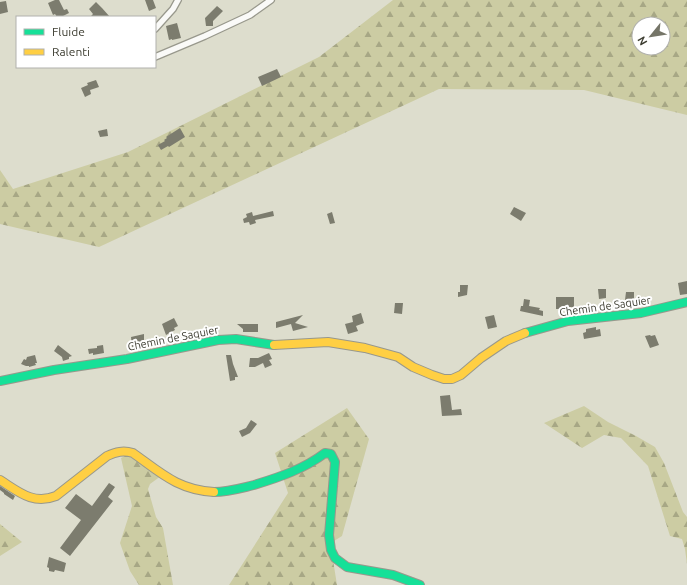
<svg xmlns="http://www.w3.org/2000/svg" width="687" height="585" viewBox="0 0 687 585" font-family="Ubuntu,sans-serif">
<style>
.forest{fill:url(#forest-firs);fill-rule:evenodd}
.building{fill:#7c7c6e}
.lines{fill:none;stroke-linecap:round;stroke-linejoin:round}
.street-casing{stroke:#98988c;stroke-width:8}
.fast-casing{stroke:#98988c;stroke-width:10}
.slow-casing{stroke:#98988c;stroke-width:10}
.street{stroke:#fafaf8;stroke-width:5.5}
.fast{stroke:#16e098;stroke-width:8}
.slow{stroke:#ffcf43;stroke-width:8}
.labels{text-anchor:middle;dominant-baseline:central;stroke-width:4;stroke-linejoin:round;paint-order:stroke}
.street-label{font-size:11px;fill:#3d3d31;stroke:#fff}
</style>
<defs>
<pattern id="forest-firs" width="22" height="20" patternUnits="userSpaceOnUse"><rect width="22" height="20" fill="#cccca3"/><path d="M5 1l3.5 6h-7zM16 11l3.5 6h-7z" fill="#a7a785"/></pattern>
</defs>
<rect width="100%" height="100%" fill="#ddddcd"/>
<!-- forest -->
<g class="forest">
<path d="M393,0H687V115L584,90L439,89L99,247L0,224V170L13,189L128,152L319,57ZM639,24H663V48H639Z"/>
<polygon points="584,406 608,422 636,436 655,447 664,463 683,512 687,517 687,564 685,549 682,539 670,536 648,466 621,438 604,435 582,448 544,423"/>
<polygon points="347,408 369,439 342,536 326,546 333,560 337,585 229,585 288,493 275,453"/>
<polygon points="127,455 161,476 150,484 148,489 156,517 163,528 173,585 139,585 130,571 120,543 132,506 121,458"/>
<polygon points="0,524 22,542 0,556"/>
</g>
<!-- building -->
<g class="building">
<polygon points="55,0 59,0 64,10 67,9 69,13 61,17 57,17 55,14 53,15 48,3"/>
<polygon points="145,0 153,0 156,8 149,11"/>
<polygon points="6,1 8,12 0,14 0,2"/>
<polygon points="96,2 102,8 110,17 90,17 93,14 89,9"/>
<polygon points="217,6 223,11 213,21 213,26 206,26 205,18"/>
<polygon points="177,23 181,38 172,40 172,39 169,40 166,26"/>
<polygon points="277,69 281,77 262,86 258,77"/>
<polygon points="96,80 99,87 90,90 91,94 85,97 81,88 88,85 87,83"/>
<polygon points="180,128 185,137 169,147 168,146 161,150 158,145 165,141 164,140 167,138 166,137"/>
<polygon points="107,129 108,136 100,137 98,131"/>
<polygon points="514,207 526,213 521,221 510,214"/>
<polygon points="273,211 274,216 255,220 256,223 250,225 249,222 244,223 243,219 247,217 246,214 252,212 253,216"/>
<polygon points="332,212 335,223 330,224 327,214"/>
<polygon points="687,281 687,294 680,295 678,283"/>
<polygon points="460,285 468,285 467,295 458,297 458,292 460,292"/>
<polygon points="598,289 606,289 606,298 599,299"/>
<polygon points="626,292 634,292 634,301 625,300"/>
<polygon points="556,297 574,297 574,307 567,307 567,309 556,309"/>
<polygon points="524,299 530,300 529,306 540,308 539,310 543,311 543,316 520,311 521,306 523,306"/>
<polygon points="395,303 403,303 402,314 394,313"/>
<polygon points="361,313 364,323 356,326 358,331 348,334 345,324 353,322 352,316"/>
<polygon points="303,315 295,323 308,327 293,331 291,324 276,328 276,322"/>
<polygon points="494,315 497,327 488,329 485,317"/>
<polygon points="174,318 178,326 174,328 175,330 166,335 162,324"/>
<polygon points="237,324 258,324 258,332 243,332 243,329"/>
<polygon points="596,327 596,330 600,329 601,336 584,339 583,333 586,332 586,329"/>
<polygon points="144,334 144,344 132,347 131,337"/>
<polygon points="650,335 651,336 655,335 659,345 650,348 645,336"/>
<polygon points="58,345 72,356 69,357 69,359 63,361 62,357 54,351"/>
<polygon points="103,345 104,353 93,355 93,353 89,354 88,349 97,348 97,346"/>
<polygon points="269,353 272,359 269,360 272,365 265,368 263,363 255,367 249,367 250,358 258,358"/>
<polygon points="35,355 37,363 35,363 36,365 29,367 29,366 26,366 21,364 24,359 26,360 27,357"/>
<polygon points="226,355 231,355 233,364 238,377 235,377 235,380 230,381"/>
<polygon points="450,395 452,410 461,409 462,415 442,416 440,396"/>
<polygon points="251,420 257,424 250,433 242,437 239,431 246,428"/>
<polygon points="109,483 115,487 108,497 113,501 70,556 60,548 81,520 65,508 76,494 92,506"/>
<polygon points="0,486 15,496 13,500 4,494 4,493 0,490"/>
<polygon points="49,557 66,563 64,572 55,570 54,572 49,571 49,568 47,567"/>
</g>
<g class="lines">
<defs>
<g id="street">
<polyline points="155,29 173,9 178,0"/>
<polyline points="155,57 205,36 250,15 271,0"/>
</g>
<g id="fast">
<polyline points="525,333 568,321 641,313 687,302"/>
<polyline points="0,381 54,370 127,359 218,340 236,339 274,345"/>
<path d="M214,492C228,492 241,488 254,485C280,477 304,469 325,453L331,454L335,462L329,535L331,550L335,558L347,567L393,575L420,585"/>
</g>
<g id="slow">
<polyline points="274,345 328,342 365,348 398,357 413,367 432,375 444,379 452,379 461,375 481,358 506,341 525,333"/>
<path d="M0,480C19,492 33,505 56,496L107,456C116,452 123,450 133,453C161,473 178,490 214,492"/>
</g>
</defs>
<!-- street casing -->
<use href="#street" class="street-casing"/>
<!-- fast casing -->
<use href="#fast" class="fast-casing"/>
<!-- slow casing -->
<use href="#slow" class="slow-casing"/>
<!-- street -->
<use href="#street" class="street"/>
<!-- fast -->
<use href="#fast" class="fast"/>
<!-- slow -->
<use href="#slow" class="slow"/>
</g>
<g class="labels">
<!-- street labels -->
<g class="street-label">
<text transform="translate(605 306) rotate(-8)">Chemin de Saquier</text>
<text transform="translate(173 338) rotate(-11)">Chemin de Saquier</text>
</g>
</g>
<!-- legend -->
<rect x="16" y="16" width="140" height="52" fill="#ffffff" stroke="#b1b1ad"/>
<rect x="24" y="29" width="20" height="6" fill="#16e098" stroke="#b1b1ad"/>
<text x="52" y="36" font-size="12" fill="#3d3d31">Fluide</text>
<rect x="24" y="49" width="20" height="6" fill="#ffcf43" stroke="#b1b1ad"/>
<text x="52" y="56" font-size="12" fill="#3d3d31">Ralenti</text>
<!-- north arrow -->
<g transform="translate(651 36) rotate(240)"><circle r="19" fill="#ffffff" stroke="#b1b1ad"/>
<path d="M0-3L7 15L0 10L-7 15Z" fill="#757568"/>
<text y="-6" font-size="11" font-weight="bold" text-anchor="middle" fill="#3d3d31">N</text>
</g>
</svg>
